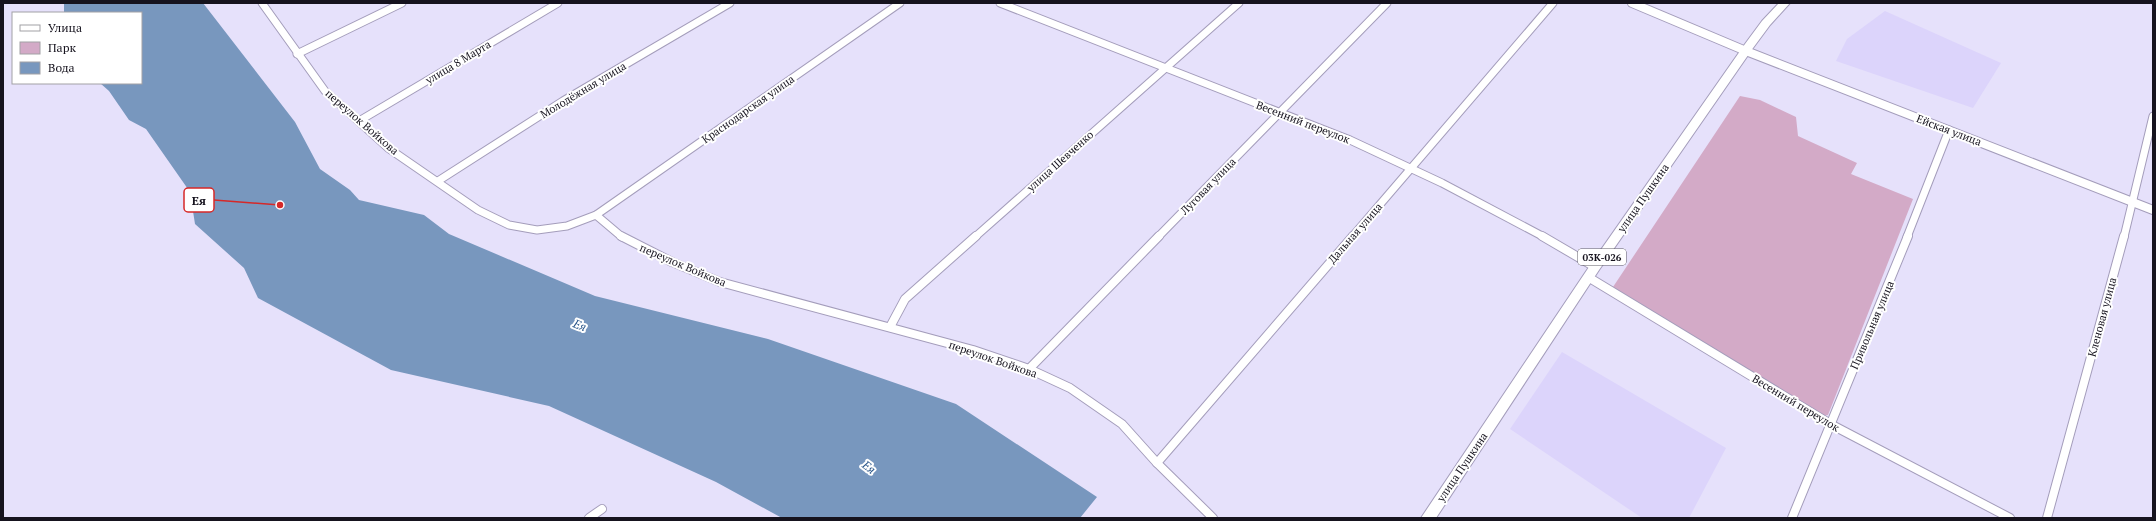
<svg xmlns="http://www.w3.org/2000/svg" width="2156" height="521" viewBox="0 0 2156 521" font-family="'PT Serif',serif">
<style>
.built{fill:#dcd4fb}
.green{fill:#d3aac7}
.water{fill:#7897be}
.lines{fill:none;stroke-linecap:round;stroke-linejoin:round}
.minor-far1-casing{stroke:#a49dbb;stroke-width:9}
.minor-casing{stroke:#a49dbb;stroke-width:10}
.tertiary-casing{stroke:#a49dbb;stroke-width:10}
.primary-casing{stroke:#a49dbb;stroke-width:2}
.minor-far1{stroke:#fff;stroke-width:7}
.minor{stroke:#fff;stroke-width:8}
.tertiary{stroke:#fff;stroke-width:8}
.primary{fill:#fff;fill-rule:evenodd}
.labels{text-anchor:middle;dominant-baseline:central;stroke-width:4;stroke-linejoin:round;paint-order:stroke}
.shield{fill:#fff;stroke:#5c5a62;stroke-width:1}
.shield-label{font-size:10px;font-weight:bold;fill:#16131e}
.street-label{font-size:11px;fill:#16131e;stroke:#fff}
.water-label{font-size:12px;font-style:italic;fill:#2b578b;stroke:#fff}
.leader{fill:none;stroke:#d62828;stroke-width:1.5}
.callout-dot{fill:#d62828;stroke:#fff;stroke-width:1.5}
.callout{fill:#fff;stroke:#d62828;stroke-width:1.5}
.callout-label{font-size:12px;text-anchor:middle;font-weight:bold;fill:#16131e}
</style>
<rect width="100%" height="100%" fill="#e6e1fb"/>
<!-- built -->
<g class="built">
<polygon points="1885,11 2001,63 1973,108 1836,61 1847,39"/>
<polygon points="1562,352 1726,448 1689,518 1642,518 1510,429"/>
</g>
<!-- green -->
<polygon class="green" points="1740,96 1760,100 1796,117 1798,136 1857,163 1851,174 1913,199 1828,415 1823,416 1613,287"/>
<!-- water -->
<polygon class="water" points="64,3 203,3 295,122 320,169 350,190 359,200 424,215 449,234 595,296 768,339 956,404 1097,497 1080,518 782,518 716,482 549,406 391,370 258,298 244,268 195,224 190,192 146,129 129,120 109,91 100,83 141,83 141,13 64,13"/>
<g class="lines">
<defs>
<g id="minor-far1">
<polyline points="262,3 325,91 388,148 478,210 509,225 537,230 567,226 596,215 622,237"/>
<polyline points="1000,3 1350,140 1442,183 1544,237"/>
<polyline points="297,54 402,3"/>
<polyline points="359,121 558,3"/>
<polyline points="438,181 563,101 730,3"/>
<polyline points="596,215 900,3"/>
<polyline points="975,237 1239,3"/>
<polyline points="1158,237 1387,3"/>
<polyline points="1352,237 1553,3"/>
<polyline points="1907,237 1949,130"/>
<polyline points="2124,237 2153,116"/>
</g>
<g id="minor">
<polyline points="621,236 672,262 720,282 973,350 1029,369 1070,388 1122,424 1157,463 1213,518"/>
<polyline points="1542,236 1595,267"/>
<polyline points="1588,277 1832,425 2010,518"/>
<polyline points="890,327 905,299 976,236"/>
<polyline points="1029,369 1159,236"/>
<polyline points="1157,463 1353,236"/>
<polyline points="589,518 602,509"/>
<polyline points="1792,518 1908,236"/>
<polyline points="2047,518 2124,236"/>
</g>
<polyline id="tertiary" points="1632,3 1746,51 2153,210"/>
<polygon id="primary" points="1779,3 1790,3 1770,25 1753,48 1599,270 1436,518 1421,518 1591,264 1745,44 1762,21"/>
</defs>
<!-- minor-far1 casing -->
<use href="#minor-far1" class="minor-far1-casing"/>
<!-- minor casing -->
<use href="#minor" class="minor-casing"/>
<!-- tertiary casing -->
<use href="#tertiary" class="tertiary-casing"/>
<!-- primary casing -->
<use href="#primary" class="primary-casing"/>
<!-- minor-far1 -->
<use href="#minor-far1" class="minor-far1"/>
<!-- minor -->
<use href="#minor" class="minor"/>
<!-- tertiary -->
<use href="#tertiary" class="tertiary"/>
<!-- primary -->
<use href="#primary" class="primary"/>
</g>
<g class="labels">
<!-- shield labels -->
<rect class="shield" x="1578" y="249" width="48" height="16" rx="3"/>
<g class="shield-label">
<text x="1602" y="257">03К-026</text>
</g>
<!-- street labels -->
<g class="street-label">
<text transform="translate(458 62) rotate(-31)">улица 8 Марта</text>
<text transform="translate(583 90) rotate(-31)">Молодёжная улица</text>
<text transform="translate(748 109) rotate(-35)">Краснодарская улица</text>
<text transform="translate(362 122) rotate(41)">переулок Войкова</text>
<text transform="translate(1303 122) rotate(21)">Весенний переулок</text>
<text transform="translate(1949 130) rotate(21)">Ейская улица</text>
<text transform="translate(1060 161) rotate(-42)">улица Шевченко</text>
<text transform="translate(1208 186) rotate(-46)">Луговая улица</text>
<text transform="translate(1643 198) rotate(-55)">улица Пушкина</text>
<text transform="translate(1355 233) rotate(-49)">Дальная улица</text>
<text transform="translate(683 265) rotate(23)">переулок Войкова</text>
<text transform="translate(2102 317) rotate(-75)">Кленовая улица</text>
<text transform="translate(1872 325) rotate(-67)">Привольная улица</text>
<text transform="translate(993 359) rotate(19)">переулок Войкова</text>
<text transform="translate(1796 403) rotate(31)">Весенний переулок</text>
<text transform="translate(1462 467) rotate(-56)">улица Пушкина</text>
</g>
<!-- water labels -->
<g class="water-label">
<text transform="translate(580 325) rotate(22)">Ея</text>
<text transform="translate(869 467) rotate(36)">Ея</text>
</g>
</g>
<!-- callouts -->
<path class="leader" d="M280 205L214 200"/>
<circle class="callout-dot" cx="280" cy="205" r="4"/>
<rect class="callout" x="184" y="188" width="30" height="24" rx="4"/>
<g class="callout-label">
<text x="199" y="205">Ея</text>
</g>
<!-- border -->
<rect width="2156" height="521" fill="none" stroke="#16131e" stroke-width="8"/>
<!-- legend -->
<rect x="12" y="12" width="130" height="72" fill="#ffffff" stroke="#a2a1a5"/>
<rect x="20" y="25" width="20" height="6" fill="#ffffff" stroke="#a2a1a5"/>
<text x="48" y="32" font-size="12" fill="#16131e">Улица</text>
<rect x="20" y="42" width="20" height="12" fill="#d3aac7" stroke="#a2a1a5"/>
<text x="48" y="52" font-size="12" fill="#16131e">Парк</text>
<rect x="20" y="62" width="20" height="12" fill="#7897be" stroke="#a2a1a5"/>
<text x="48" y="72" font-size="12" fill="#16131e">Вода</text>
</svg>
